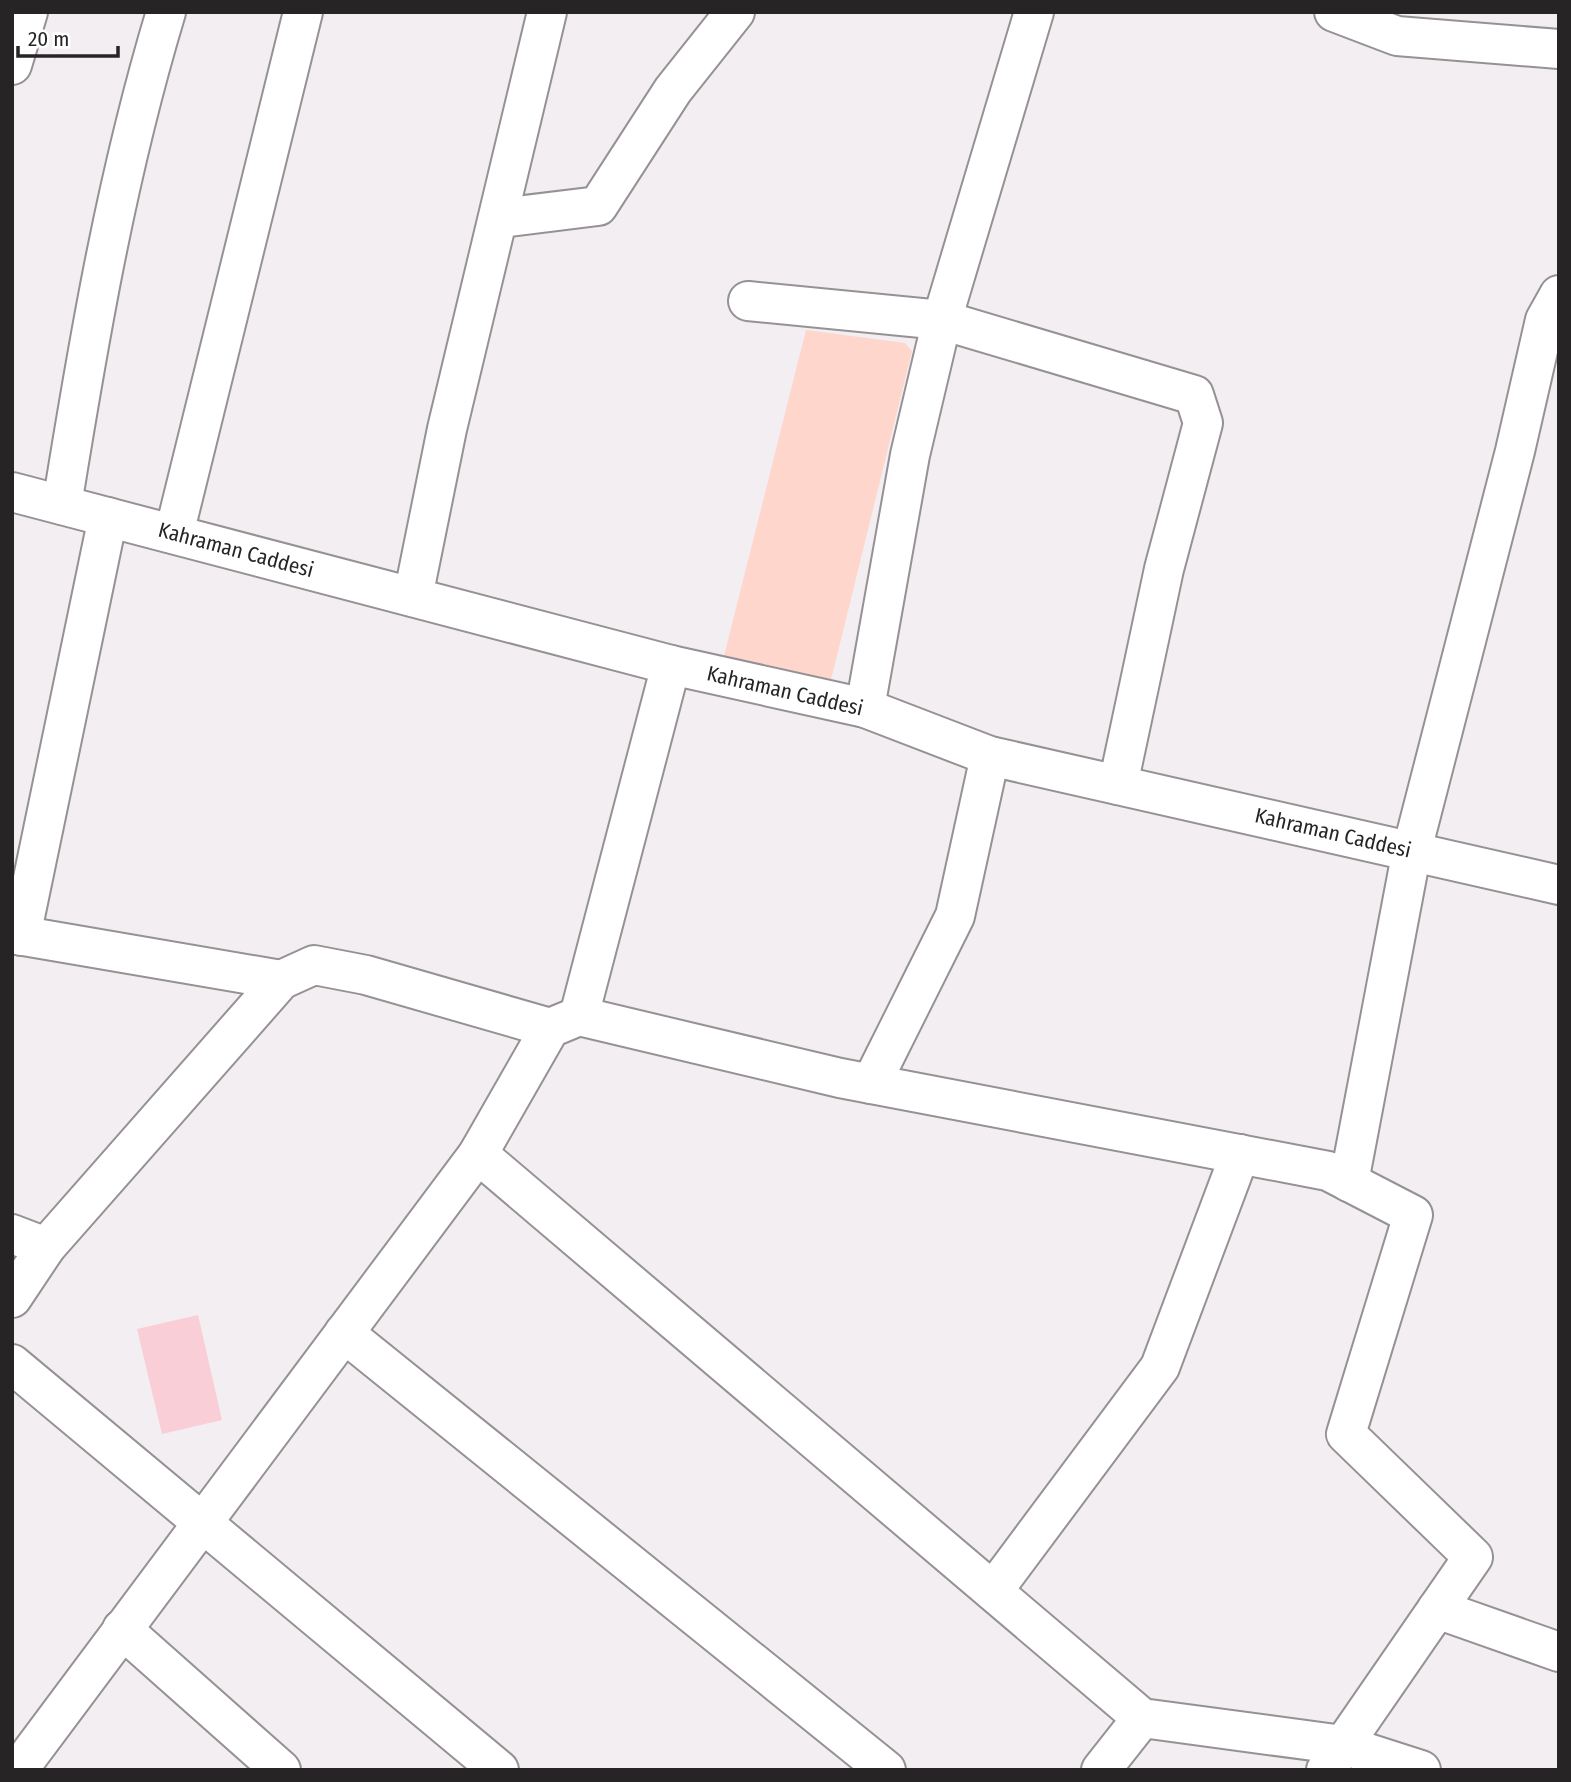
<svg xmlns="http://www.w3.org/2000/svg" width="1571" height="1782" viewBox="0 0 1571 1782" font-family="'Fira Sans Condensed',sans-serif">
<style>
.green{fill:#fed6cc}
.building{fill:#f9ced6}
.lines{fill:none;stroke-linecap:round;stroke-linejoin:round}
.minor-casing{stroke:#959194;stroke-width:42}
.minor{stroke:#fff;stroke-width:38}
.labels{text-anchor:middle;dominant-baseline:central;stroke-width:6;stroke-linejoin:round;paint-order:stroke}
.street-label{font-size:21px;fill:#262425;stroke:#fff}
</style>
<rect width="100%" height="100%" fill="#f3eef2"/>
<!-- green -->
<polygon class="green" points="806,330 905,343 912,351 829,688 722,664"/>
<!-- building -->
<polygon class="building" points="198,1315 222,1420 162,1434 137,1329"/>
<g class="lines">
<defs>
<g id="minor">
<polyline points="1334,12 1397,36 1559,49"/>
<polyline points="12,65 28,12"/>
<polyline points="500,218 598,206 673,90 735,12"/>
<polyline points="748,301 942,320 1194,395 1203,423 1164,569 1118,785"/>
<polyline points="12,492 671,665 865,708 990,756 1559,885"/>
<path d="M62,505C89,338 117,174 166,12"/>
<polyline points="174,534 303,12"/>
<polyline points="413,597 447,429 547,12"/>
<polyline points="865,708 910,455 942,320 1034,12"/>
<polyline points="12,934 281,980"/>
<polyline points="21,936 108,517"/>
<polyline points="579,1016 840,1078 1328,1171 1413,1215 1346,1434 1473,1557 1326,1770"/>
<polyline points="871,1084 955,916 990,756"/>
<polyline points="478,1154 1142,1718 1343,1745 1421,1770"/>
<polyline points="1349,1182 1412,850 1515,451 1545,320 1559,295"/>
<polyline points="12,1234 46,1247"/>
<polyline points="12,1298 46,1247 281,980 314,965 366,975 550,1028"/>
<polyline points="344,1333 886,1770"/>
<polyline points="12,1364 499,1770"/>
<polyline points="993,1591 1160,1367 1240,1154"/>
<polyline points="1437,1609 1559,1652"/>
<polyline points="122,1629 281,1770"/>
<polyline points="18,1770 478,1154 550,1028 579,1016 671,665"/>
<polyline points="1101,1770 1142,1718"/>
</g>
</defs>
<!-- minor casing -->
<use href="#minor" class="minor-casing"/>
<!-- minor -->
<use href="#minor" class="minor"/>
</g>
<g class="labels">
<!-- street labels -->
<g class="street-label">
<text transform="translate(236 550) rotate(15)">Kahraman Caddesi</text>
<text transform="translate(785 691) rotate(13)">Kahraman Caddesi</text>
<text transform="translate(1333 833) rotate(13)">Kahraman Caddesi</text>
</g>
</g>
<!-- border -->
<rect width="1571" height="1782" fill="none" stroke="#262425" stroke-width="28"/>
<!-- scale -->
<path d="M18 46v10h100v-10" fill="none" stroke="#262425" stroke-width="3.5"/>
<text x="28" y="46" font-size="21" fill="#262425" stroke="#ffffff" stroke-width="5" paint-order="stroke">20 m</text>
</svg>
